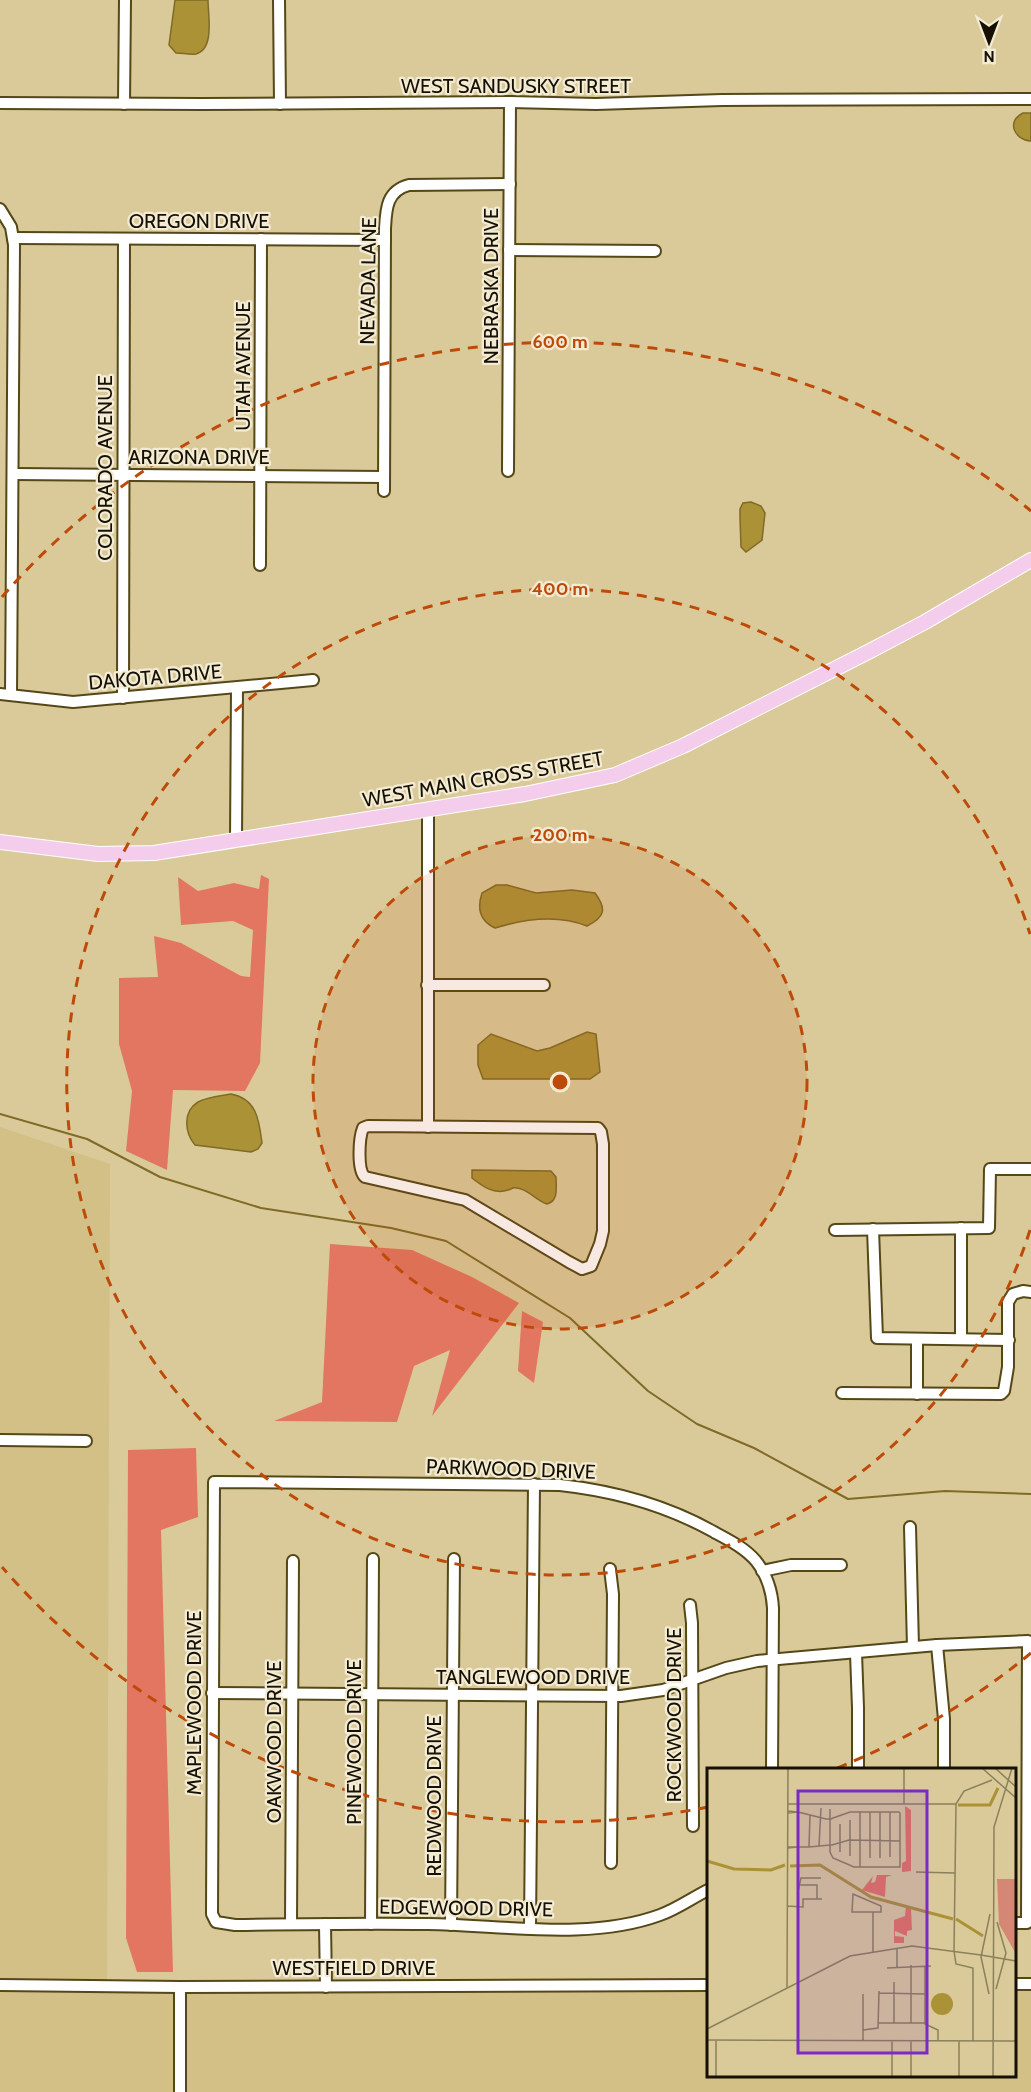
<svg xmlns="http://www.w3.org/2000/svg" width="1031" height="2092" viewBox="0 0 1031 2092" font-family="Cabin,sans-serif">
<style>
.built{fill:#d2c087}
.forest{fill:#e37660}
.water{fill:#ac9237;stroke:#7f6b27;stroke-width:1.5}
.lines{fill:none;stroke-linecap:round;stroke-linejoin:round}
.stream{stroke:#7f6b27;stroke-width:2}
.minor-casing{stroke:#544718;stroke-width:14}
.major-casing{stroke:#fff;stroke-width:16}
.minor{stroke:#fff;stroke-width:10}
.major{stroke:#f4cdec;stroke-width:14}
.ring{fill:none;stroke:#be4a0a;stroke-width:3;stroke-dasharray:10 8}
.labels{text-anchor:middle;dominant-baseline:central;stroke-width:4.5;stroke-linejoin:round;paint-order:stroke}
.street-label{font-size:20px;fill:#151001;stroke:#f3ebd3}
.inset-river{fill:none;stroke:#ac9237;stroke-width:3}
.inset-road{fill:none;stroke:#8b805c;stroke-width:1.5}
.view{fill:#7b2cbf;fill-opacity:0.15;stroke:#7b2cbf;stroke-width:3}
.inset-edge{fill:none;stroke:#151001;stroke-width:3}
.centre{fill:#be4a0a;stroke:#f3ebd3;stroke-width:3}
.ring-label{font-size:18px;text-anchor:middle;font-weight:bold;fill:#be4a0a;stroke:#f3ebd3;stroke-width:4.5;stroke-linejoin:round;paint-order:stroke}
</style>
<rect width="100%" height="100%" fill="#daca99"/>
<!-- built -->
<polygon class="built" points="0,1127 110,1164 107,1985 708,1985 708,2076 1014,2076 1015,1984 1031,1984 1031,2092 0,2092"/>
<!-- forest -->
<g class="forest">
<polygon points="261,875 269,879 260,1063 245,1091 173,1090 167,1170 126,1151 132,1091 119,1044 119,978 158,977 154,936 181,943 241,976 250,977 253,930 233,921 181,925 178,877 198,891 234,883 259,889"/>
<polygon points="330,1244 412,1250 472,1277 519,1303 432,1416 450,1350 414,1366 397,1422 274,1421 322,1402"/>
<polygon points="522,1311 543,1322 534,1383 518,1371"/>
<polygon points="196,1448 198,1517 161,1530 173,1972 137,1972 126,1938 128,1450"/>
</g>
<!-- water -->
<g class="water">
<path d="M175,0H208C208,15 215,49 196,54C190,55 182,53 176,53L169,45Z"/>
<path d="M1023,113H1031V141C1014,140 1006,121 1023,113Z"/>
<polygon points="751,502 761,506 765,513 762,540 746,552 741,547 740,518 740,509 743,503"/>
<path d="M496,885H507L536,893L572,890L595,893C607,909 605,917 587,926C557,914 524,919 495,928C480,921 477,908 482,893Z"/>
<polygon points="587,1032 596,1034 600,1072 590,1079 483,1079 478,1065 478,1045 491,1034 537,1051 550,1048"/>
<path d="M231,1094C257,1099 259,1120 262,1143L258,1149L251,1152L195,1145C185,1133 182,1112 198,1102C207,1097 220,1096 231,1094Z"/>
<path d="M472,1170L551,1171L556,1177C556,1187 559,1201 547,1204C537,1201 528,1189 517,1188C511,1187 513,1189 508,1190C494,1195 482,1186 472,1178Z"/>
</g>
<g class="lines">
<!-- stream -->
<polyline class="stream" points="0,1114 87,1139 160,1177 261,1208 391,1228 446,1241 570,1318 648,1391 697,1424 754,1448 848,1499 945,1491 1031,1494"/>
<defs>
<g id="minor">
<polyline points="279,0 280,104"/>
<polyline points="0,103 201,104 510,102 596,104 722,100 1031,99"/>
<polyline points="124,104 125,0"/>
<polyline points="0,209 11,227 14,245 11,695"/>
<polyline points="13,238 385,240"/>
<polyline points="509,250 655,251"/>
<polyline points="508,471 510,102"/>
<polyline points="13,474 384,477"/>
<path d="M384,491L385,229C386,210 386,191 409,185L510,184"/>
<polyline points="260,565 261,239"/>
<polyline points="0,694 73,702 313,680"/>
<polyline points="123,698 124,239"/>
<polyline points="236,841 237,688"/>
<polyline points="427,985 544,985"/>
<path d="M368,1126L598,1128L601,1132L603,1144V1231L600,1244L591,1266L582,1269L569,1262L465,1200L365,1177C357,1170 359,1138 363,1128Z"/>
<polyline points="428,1127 428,810"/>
<polyline points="873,1229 877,1338 1009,1340"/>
<polyline points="835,1230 989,1228 990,1169 1031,1169"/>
<polyline points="961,1339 961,1228"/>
<polyline points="842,1393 1001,1394 1004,1391 1008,1367 1008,1302 1013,1294 1023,1291 1031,1292"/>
<polyline points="917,1394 917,1339"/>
<polyline points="0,1440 86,1441"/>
<polyline points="910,1527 913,1647"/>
<polyline points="610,1569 613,1594 611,1863"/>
<polyline points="762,1571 791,1565 841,1565"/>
<polyline points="690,1605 692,1623 693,1826"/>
<polyline points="937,1645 944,1719 944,1770"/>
<polyline points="856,1653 858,1708 858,1770"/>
<polyline points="212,1693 621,1696 663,1690 726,1668 757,1661 937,1645 1028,1641 1027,1923 1014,1923"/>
<path d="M708,1890C692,1898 677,1909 660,1915C589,1941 502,1925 428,1924C364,1923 299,1924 235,1925L216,1922L212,1914L214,1482L560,1485C615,1491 666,1505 714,1532C729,1540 745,1548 756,1561C767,1575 772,1591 773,1608L772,1770"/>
<polyline points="291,1924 293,1561"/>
<polyline points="325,1924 326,1987"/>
<polyline points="371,1924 373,1559"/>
<polyline points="451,1925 454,1559"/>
<polyline points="530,1928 534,1484"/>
<polyline points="1014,1984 1031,1984"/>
<polyline points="0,1985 180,1987 708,1985"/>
<polyline points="180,1987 180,2092"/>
</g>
<polyline id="major" points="0,842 98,854 154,853 525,794 615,775 683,746 870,651 925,622 1031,560"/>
</defs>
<!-- minor casing -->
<use href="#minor" class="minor-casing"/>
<!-- major casing -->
<use href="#major" class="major-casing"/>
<!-- minor -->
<use href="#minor" class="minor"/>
<!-- major -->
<use href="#major" class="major"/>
</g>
<!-- distance rings -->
<circle cx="560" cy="1082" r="247" fill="#be4a0a" fill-opacity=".12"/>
<g class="ring">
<circle cx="560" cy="1082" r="247"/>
<path d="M1030 1230A493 493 0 1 1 1030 934"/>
<path d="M1031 1653A740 740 0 0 1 837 1768M708 1807A740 740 0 0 1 2 1567M2 597A740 740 0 0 1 1031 511"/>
</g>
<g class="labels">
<!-- street labels -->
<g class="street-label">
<text x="516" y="86">WEST SANDUSKY STREET</text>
<text x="199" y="221">OREGON DRIVE</text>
<text transform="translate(368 281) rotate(-89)">NEVADA LANE</text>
<text transform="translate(491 286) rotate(-90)">NEBRASKA DRIVE</text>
<text transform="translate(243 366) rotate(-90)">UTAH AVENUE</text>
<text x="199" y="457">ARIZONA DRIVE</text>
<text transform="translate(105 468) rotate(-90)">COLORADO AVENUE</text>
<text transform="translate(155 677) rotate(-5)">DAKOTA DRIVE</text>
<text transform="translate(483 779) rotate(-10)">WEST MAIN CROSS STREET</text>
<text transform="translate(511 1469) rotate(2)">PARKWOOD DRIVE</text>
<text x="533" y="1677">TANGLEWOOD DRIVE</text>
<text transform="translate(194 1703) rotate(-90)">MAPLEWOOD DRIVE</text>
<text transform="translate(674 1715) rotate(-90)">ROCKWOOD DRIVE</text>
<text transform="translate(274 1742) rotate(-90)">OAKWOOD DRIVE</text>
<text transform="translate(354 1742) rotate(-90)">PINEWOOD DRIVE</text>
<text transform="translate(434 1796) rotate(-90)">REDWOOD DRIVE</text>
<text transform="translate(466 1908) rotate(1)">EDGEWOOD DRIVE</text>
<text x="354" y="1968">WESTFIELD DRIVE</text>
</g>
</g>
<!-- overview -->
<g transform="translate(707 1768)">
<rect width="309" height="309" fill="#daca99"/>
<path d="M290,111H309V186L292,156Z" fill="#d68675"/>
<path d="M198,38L204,42V103L195,104V95L199,93ZM170,107H185L179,109L178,129L155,122L166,108L164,115L168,114ZM199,138L204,141L205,162L200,163V168L188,163V168L197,169V175H187V152L198,148Z" fill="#e37660"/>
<path d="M224 236a11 11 0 1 1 22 0a11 11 0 1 1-22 0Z" fill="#ac9237"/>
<path class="inset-river" d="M251,37H283L291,20M0,93L27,101L64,102L78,97M83,98L113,97L164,129L246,151M249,151L276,168"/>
<path class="inset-road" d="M197,0V36M275,0L309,30M288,0L309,19M81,36H249M123,41V84L126,90L147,99H193V45L192,44H143L126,50L124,51H119L91,44V79H102L123,77H125L142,72L193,73M81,45L91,44L81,43M143,52V88M133,56V84M112,78L114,40M81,79H91L81,80M102,79L103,47M183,89V44M163,90V44M173,90V44M153,99V43M209,104L248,105M93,117H110V131M91,123L94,110H114M146,126L174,138V144H145ZM80,138L96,139V131H115M166,184V144M274,187L309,193M218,198V256L231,262V272M190,199V180M180,200L224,198M80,220L81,0M289,221L299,185L290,154M172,225L218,226M282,226L274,189L283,146M171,255H218M187,255V214M204,255V197M0,261L143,188L205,178L274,187M156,262L171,260L172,223M0,272L309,273M9,272V309M156,272V226M185,272V309M266,273V200L249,196L247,183L249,36L257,23L285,12M204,309V272M252,309V273M286,309L287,59L305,0"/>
<path class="view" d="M91,23H220V285H91Z"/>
<rect width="309" height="309" class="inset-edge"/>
</g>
<circle cx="560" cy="1082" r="9" class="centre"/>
<g class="ring-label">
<text x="560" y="348">600 m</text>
<text x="560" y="595">400 m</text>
<text x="560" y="841">200 m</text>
</g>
<!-- north arrow -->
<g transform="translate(989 42) rotate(180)" stroke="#f3ebd3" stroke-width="4.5" paint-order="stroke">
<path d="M0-4.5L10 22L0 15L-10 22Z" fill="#151001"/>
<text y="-9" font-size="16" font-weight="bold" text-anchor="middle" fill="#151001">N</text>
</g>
</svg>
